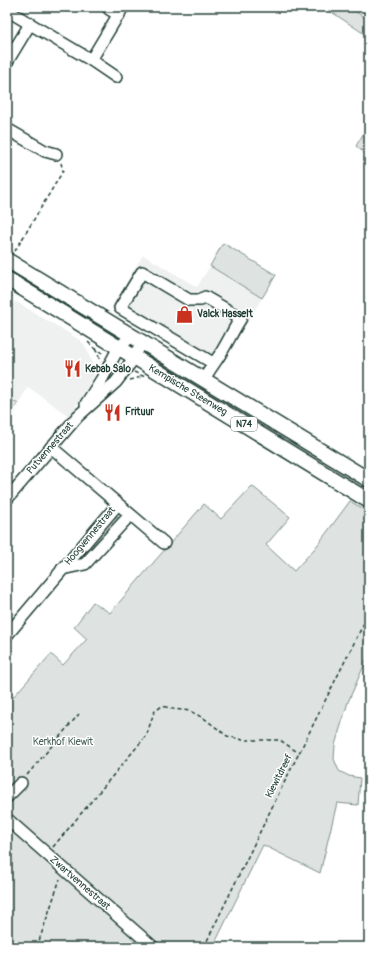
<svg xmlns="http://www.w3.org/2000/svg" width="376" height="954" viewBox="0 0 376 954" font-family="Pangolin,sans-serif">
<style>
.built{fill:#eef1f0}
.green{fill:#dee3e2;stroke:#7e908b}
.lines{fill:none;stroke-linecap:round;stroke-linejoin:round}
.minor-casing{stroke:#1f3d34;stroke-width:14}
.major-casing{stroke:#1f3d34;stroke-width:17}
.path{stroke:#1f3d34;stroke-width:1.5;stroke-dasharray:4 3;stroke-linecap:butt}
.minor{stroke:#fff;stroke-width:11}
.major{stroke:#fff;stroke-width:14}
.labels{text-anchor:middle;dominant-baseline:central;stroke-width:3;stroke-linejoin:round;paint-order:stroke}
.shield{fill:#fff;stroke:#627771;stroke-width:1}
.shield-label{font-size:9px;font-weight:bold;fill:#1f3d34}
.poi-label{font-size:10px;font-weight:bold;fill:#1f3d34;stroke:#fff;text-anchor:start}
.street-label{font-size:10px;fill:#1f3d34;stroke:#fff}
.park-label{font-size:10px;fill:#455e57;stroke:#fff}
</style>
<rect width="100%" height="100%" fill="#fff"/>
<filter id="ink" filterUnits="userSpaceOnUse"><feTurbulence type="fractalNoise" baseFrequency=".025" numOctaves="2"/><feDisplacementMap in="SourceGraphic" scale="8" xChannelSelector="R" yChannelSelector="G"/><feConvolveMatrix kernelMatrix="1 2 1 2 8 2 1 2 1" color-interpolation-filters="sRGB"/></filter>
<g filter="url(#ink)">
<!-- built -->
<g class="built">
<polygon points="143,255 197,287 210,266 262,298 218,372 111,308"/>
<polygon points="15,301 80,340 86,347 92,363 94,375 70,417 28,387 18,404 7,397 7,312"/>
</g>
<!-- green -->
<g class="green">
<polygon points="324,7 348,7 369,20 369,37"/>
<polygon points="369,124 369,157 356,146"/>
<polygon points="223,243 276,275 262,298 210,266"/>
<polygon points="191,384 218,396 369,486 369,496"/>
<polygon points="7,397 18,404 7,418"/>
<polygon points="252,486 290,517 266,545 294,571 316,547 350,501 369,513 369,654 348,702 335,745 334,759 339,771 349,776 360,778 358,805 337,803 320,873 263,845 213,947 7,947 7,704 51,654 63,665 87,639 74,627 93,602 110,613 204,504 221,519"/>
<polygon points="114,516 118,517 120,520 87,560 82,559 81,555"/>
</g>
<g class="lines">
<defs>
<g id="minor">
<polyline points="7,8 10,12 91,60 116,77"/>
<polyline points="109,9 119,15"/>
<polyline points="91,60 123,7"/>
<polyline points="7,62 30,24"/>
<polyline points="7,129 45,151 56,154"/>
<path d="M204,380C208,371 214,364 219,356C227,344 233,330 241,318L205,297L201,300H189L142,272L120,308L213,363"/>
<polyline points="86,404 103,377 119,347 132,336"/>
<polyline points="51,447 164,543"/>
<polyline points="7,499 78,416 116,382 135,357 141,342"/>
<polyline points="62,569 85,564 130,515"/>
<polyline points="7,635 118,504"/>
<polyline points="7,797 21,783"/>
<polyline points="7,819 153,947"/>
</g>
<g id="major">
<polyline points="7,260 369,480"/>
<polyline points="7,279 369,501"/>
</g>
</defs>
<!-- minor casing -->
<use href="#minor" class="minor-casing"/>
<!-- major casing -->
<use href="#major" class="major-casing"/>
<!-- path -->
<g class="path">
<polyline points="15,251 63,171 61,163"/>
<polyline points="7,302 12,296"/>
<polyline points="88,342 94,348 104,354"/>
<polyline points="95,349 98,354 100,362"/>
<polyline points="134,372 145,377"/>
<polyline points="130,380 141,377"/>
<polyline points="27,775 79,714"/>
<polyline points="53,847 141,742 147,734 154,712 162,706 173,709 190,711 205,719 227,736 243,740 280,740 299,753"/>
<polyline points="37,947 60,879"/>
<polyline points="204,947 276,799 369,613"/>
</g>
<!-- minor -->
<use href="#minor" class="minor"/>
<!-- major -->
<use href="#major" class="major"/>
</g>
</g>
<!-- icons -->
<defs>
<symbol id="shop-bare" viewBox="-9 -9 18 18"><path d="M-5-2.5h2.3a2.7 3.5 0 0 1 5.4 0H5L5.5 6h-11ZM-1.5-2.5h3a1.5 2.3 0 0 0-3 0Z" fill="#c8321e" stroke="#fff" stroke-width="2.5" paint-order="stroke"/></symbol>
<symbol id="restaurant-bare" viewBox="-9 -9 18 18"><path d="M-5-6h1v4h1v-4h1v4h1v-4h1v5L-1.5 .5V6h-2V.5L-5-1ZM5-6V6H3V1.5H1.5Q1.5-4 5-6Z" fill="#c8321e" stroke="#fff" stroke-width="2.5" paint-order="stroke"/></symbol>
</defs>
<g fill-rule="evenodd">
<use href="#shop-bare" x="172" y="302" width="25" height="25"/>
<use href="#restaurant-bare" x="60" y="356" width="25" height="25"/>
<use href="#restaurant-bare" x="100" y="400" width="25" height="25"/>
</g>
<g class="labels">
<!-- shield labels -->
<rect class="shield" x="231" y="417" width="26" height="14" rx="3"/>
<g class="shield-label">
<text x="244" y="424">N74</text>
</g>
<!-- poi labels -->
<g class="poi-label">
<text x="197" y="314">Valck Hasselt</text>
<text x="85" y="369">Kebab Salo</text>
<text x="125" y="412">Frituur</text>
</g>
<!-- street labels -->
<g class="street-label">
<text transform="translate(188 390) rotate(31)">Kempische Steenweg</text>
<text transform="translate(50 448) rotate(-49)">Putvennestraat</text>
<text transform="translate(90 536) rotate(-50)">Hoogvennestraat</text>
<text transform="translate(279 776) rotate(-63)">Kiewitdreef</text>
<text transform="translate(80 883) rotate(41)">Zwartvennestraat</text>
</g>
<!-- park labels -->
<g class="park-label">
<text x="63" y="742">Kerkhof Kiewit</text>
</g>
</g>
<!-- margin -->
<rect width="376" height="954" fill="none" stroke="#fff" stroke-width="24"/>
<rect x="12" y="12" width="352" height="930" fill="none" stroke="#1f3d34" stroke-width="1.5" filter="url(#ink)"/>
</svg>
